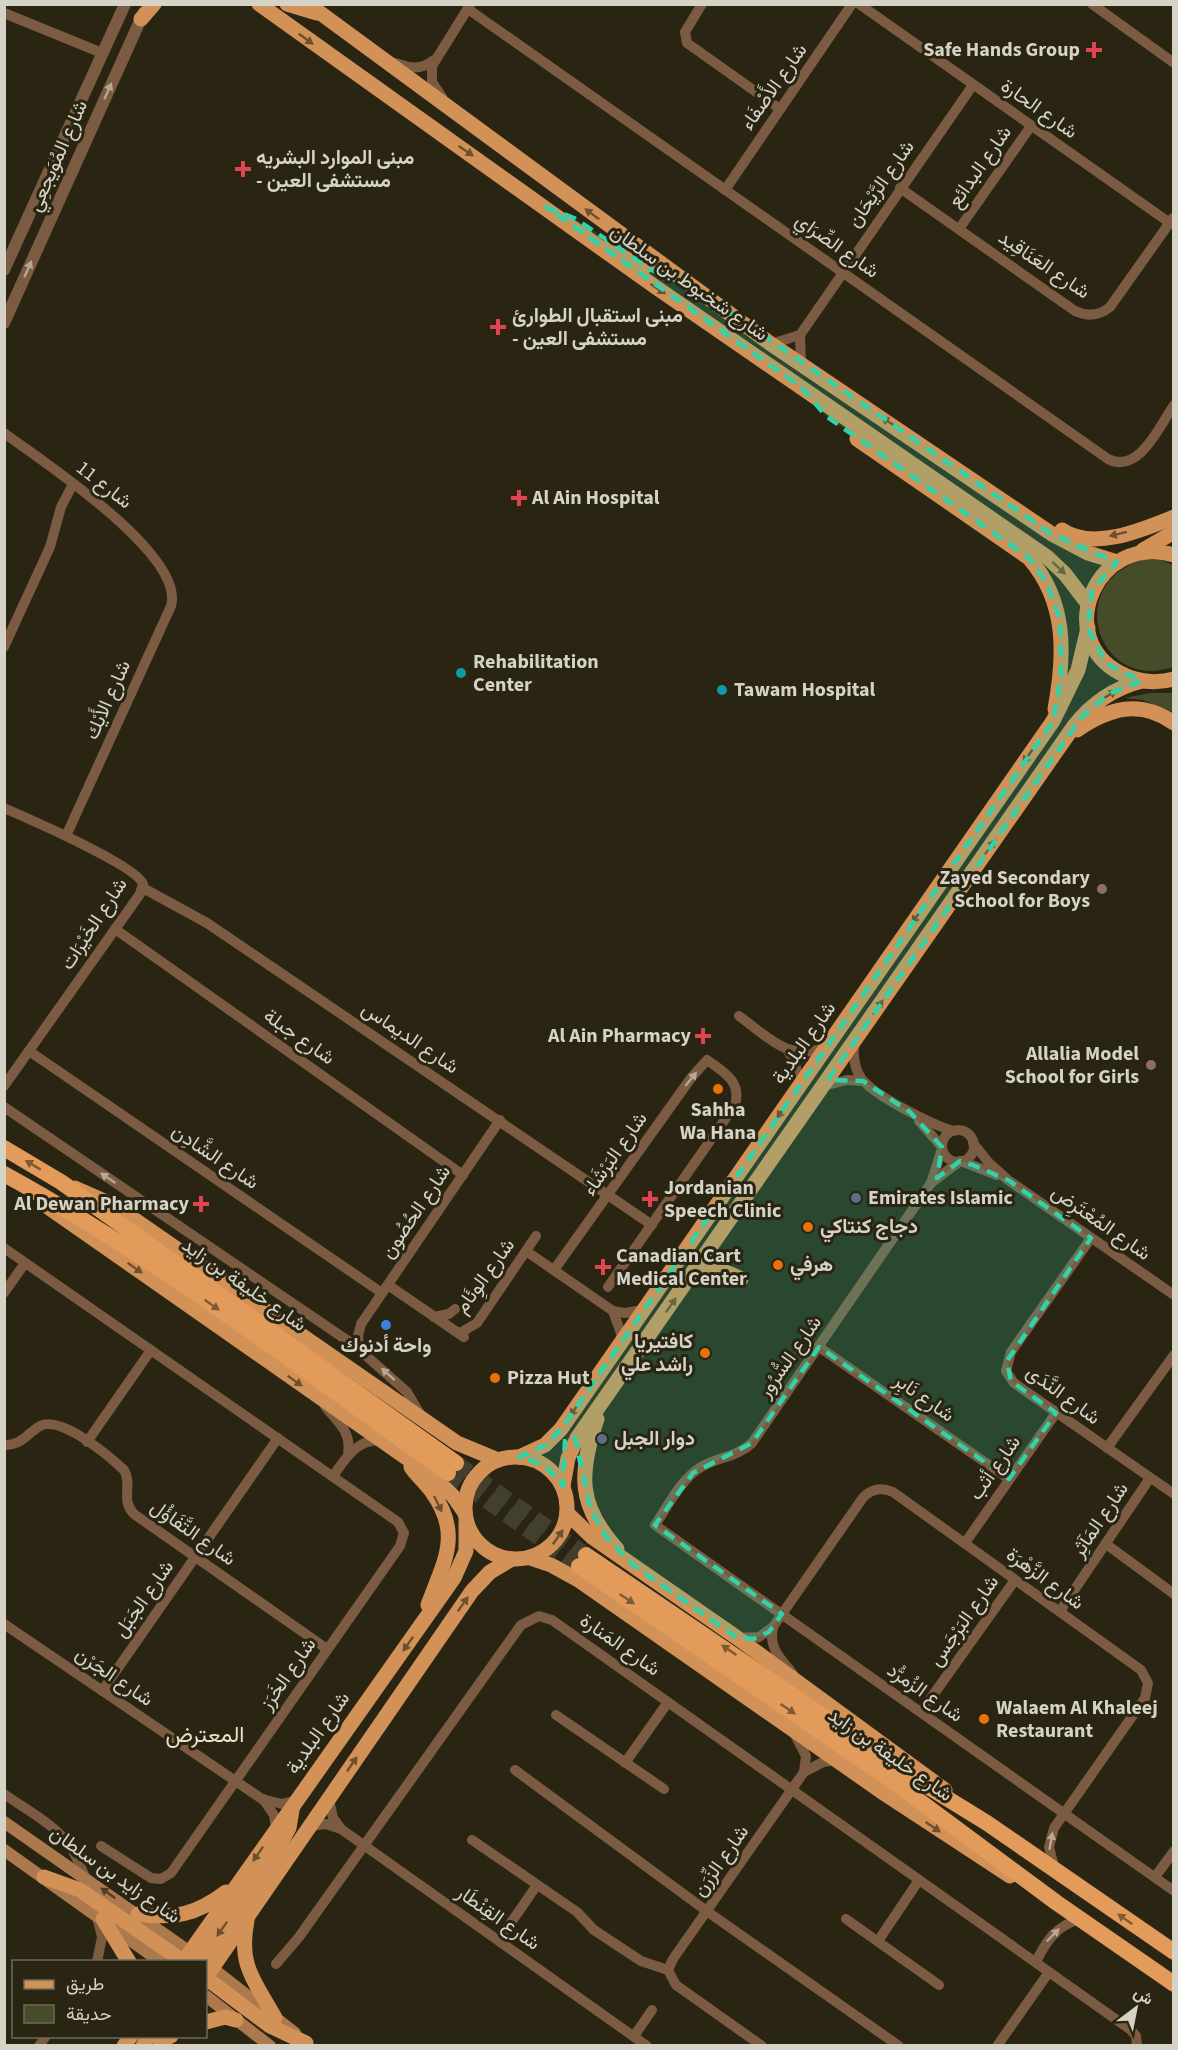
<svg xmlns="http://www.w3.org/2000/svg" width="1178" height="2050" viewBox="0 0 1178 2050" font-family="'Source Sans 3',Vazirmatn,sans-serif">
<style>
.green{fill:#464b2a}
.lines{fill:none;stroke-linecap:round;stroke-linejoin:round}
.trunk-tunnel{stroke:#433f2d;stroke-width:16;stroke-dasharray:16 8;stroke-linecap:butt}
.minor{stroke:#7b5b41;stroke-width:10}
.tertiary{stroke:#7b5b41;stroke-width:12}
.secondary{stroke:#ac794e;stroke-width:12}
.primary{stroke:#d29157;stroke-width:15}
.trunk{stroke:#e39b5b;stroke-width:16}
.oneway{fill:#6d502e}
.oneway2{fill:#b6a897}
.oneway3{fill:#7d5a33}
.oneway4{fill:#503e24}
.marked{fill:#30d4aa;fill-opacity:0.2;stroke:#30d4aa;stroke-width:4.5;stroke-dasharray:12 8;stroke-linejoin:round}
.health-dot{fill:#e0444e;stroke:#292512;stroke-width:2}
.culture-dot{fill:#0f9aa8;stroke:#292512;stroke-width:2}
.education-dot{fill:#8d6e63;stroke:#292512;stroke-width:2}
.food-dot{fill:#e8710a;stroke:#292512;stroke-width:2}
.service-dot{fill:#5c6f8a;stroke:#292512;stroke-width:2}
.shop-dot{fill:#3f7fe0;stroke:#292512;stroke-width:2}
.labels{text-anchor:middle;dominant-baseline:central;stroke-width:6;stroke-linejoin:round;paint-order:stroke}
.poi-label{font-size:20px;font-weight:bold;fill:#d5d2c6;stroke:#292512;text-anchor:start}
.street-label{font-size:20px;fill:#d5d2c6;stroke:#292512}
.quarter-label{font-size:22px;fill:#e8e2ca;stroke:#292512}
</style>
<rect width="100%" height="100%" fill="#292512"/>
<!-- green -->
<g class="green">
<path d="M1142,560H1161L1173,565V667C1099,693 1062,585 1142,560Z"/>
<polygon points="1150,693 1173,693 1173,712 1143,700 1124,698"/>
</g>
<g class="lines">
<!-- trunk-tunnel -->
<g class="trunk-tunnel">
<polyline points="456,1463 586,1555"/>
<polyline points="448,1473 579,1566"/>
</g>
<!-- minor -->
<g class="minor">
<polyline points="702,4 685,32 687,43 780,109"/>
<polyline points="859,4 1170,223"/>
<polyline points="1092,4 1174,63"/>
<path d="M468,9L1108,459C1139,475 1160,425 1174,405"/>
<polyline points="4,13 102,53"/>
<path d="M395,63C410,68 420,71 434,60"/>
<polyline points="442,97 432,82 432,66 470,5"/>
<path d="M900,188L1075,311C1088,317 1099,316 1110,307L1173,218"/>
<polyline points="725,190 852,4"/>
<polyline points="959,229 1031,126"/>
<polyline points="771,344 800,335"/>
<polyline points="801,363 800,335 973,85"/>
<path d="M4,433C41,460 186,555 171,606L66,836"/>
<polyline points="4,647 50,547 61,507 73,484"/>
<path d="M4,808C27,818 138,866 143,884L140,894L4,1086"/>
<polyline points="143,888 207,923 652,1225"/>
<polyline points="115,929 463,1175"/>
<path d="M739,1016C767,1036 789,1063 825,1047"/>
<path d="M854,1042C853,1055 854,1068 861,1078C874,1096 931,1124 953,1131"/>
<polyline points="29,1051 382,1293"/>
<polyline points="788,1051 795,1064 800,1085"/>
<polyline points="823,1086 847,1080 863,1081"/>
<polyline points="4,1107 354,1345 407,1392 423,1419"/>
<polyline points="919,1121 942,1147"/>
<circle cx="958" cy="1146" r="16"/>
<polyline points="973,1143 989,1163 1008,1180 1174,1295"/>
<path d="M960,1161L931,1183L752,1443C737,1457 718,1457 701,1467C681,1479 668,1506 655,1525L1174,1891"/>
<polyline points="961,1161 997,1175"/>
<polyline points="931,1183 942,1149"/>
<polyline points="1091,1238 1011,1352 1006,1371 1014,1383 1174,1494"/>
<polyline points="4,1248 398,1522 404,1533 400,1546 171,1873 161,1879 151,1878 101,1846"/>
<polyline points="526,1251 613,1311 625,1313 643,1310"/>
<path d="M554,1270L691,1078L707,1060C724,1072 742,1082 735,1105L608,1287"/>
<polyline points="388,1285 464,1337"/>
<polyline points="4,1293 25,1263"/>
<polyline points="613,1311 623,1339"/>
<polyline points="434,1317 449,1314 455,1309"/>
<polyline points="460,1333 477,1323 536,1236"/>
<polyline points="819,1347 1009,1479"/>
<polyline points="359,1349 358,1336 361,1324 500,1120"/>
<path d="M325,1406C337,1422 352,1431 348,1454"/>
<polyline points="87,1442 151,1350"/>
<path d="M4,1445C23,1445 26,1434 40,1426C61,1415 109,1456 124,1470C133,1485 120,1500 134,1514L327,1649"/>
<polyline points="1107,1448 1174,1355"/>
<path d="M333,1476C346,1458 355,1441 379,1440"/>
<polyline points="965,1543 1056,1413"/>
<polyline points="1106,1544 1174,1594"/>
<polyline points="1060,1611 1150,1478"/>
<polyline points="4,1624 262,1799 282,1804 296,1801"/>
<path d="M773,1627C768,1648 781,1659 793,1674"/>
<path d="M739,1638L759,1637L773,1627L862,1499C870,1489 881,1487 893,1492L1141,1670L1148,1683L1145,1698L1054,1828L1049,1847L1055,1870"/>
<polyline points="102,1691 278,1438"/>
<polyline points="921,1712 1015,1580"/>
<polyline points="556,1715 664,1789"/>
<polyline points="625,1763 668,1702"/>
<polyline points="515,1770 708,1912 899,2046"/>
<polyline points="804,1772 823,1762 836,1760"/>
<path d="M4,1794C44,1822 67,1828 85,1877"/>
<polyline points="263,1799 274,1815 276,1828"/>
<polyline points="329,1799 333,1818 341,1829"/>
<polyline points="310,1826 326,1824 341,1829 647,2046"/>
<polyline points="472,1840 577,1912 594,1930 641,1961 668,1970"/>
<polyline points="1155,1877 1174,1851"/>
<polyline points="846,1919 939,1985"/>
<polyline points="499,1940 537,1885"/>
<polyline points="878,1941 919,1880"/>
<polyline points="97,1962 102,1937 97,1917"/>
<path d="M1036,1962C1046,1941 1056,1926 1080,1919"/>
<polyline points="276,1964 299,1937 521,1625 539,1616 552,1620 1131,2030 1136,2036 1137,2046"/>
<polyline points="634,2036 652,2010"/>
<polyline points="39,2046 46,2036"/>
<polyline points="762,2046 676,1985 668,1970 673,1959 804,1772 806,1756 793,1731"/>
<polyline points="997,2046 1049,1972"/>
</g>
<!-- tertiary -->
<g class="tertiary">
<polyline points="4,270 125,4"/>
<polyline points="4,323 144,12"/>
</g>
<!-- secondary -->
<g class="secondary">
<polyline points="4,1822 197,1957"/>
<polyline points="4,1850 161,1962"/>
<polyline points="207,1964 295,2033"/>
<polyline points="206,1996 270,2046"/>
</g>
<!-- primary -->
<g class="primary">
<polyline points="259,4 654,286 1047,557 1065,574 1088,604"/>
<polyline points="287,4 317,13"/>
<polyline points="308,4 771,344 1052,534 1088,553 1117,562"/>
<polyline points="141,19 154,4"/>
<polyline points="611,243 646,266 652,264 651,258"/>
<path d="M857,439L1029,558C1067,602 1065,655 1055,709"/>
<path d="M1062,530C1093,551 1142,530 1174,517"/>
<polyline points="1143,550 1174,532"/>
<path d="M1174,555C1097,532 1052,637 1120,673C1137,682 1155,684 1174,679"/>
<path d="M1077,730C1109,708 1140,699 1174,723"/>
<polyline points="75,1188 109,1203 135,1220 457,1443 498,1460"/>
<polyline points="48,1207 431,1475 453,1496 465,1513"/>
<path d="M692,1278C710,1266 723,1269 741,1279"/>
<path d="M597,1419C579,1473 577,1505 617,1549"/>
<circle cx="516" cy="1508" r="51"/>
<polyline points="519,1457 545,1445 561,1429 1053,721 1078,670 1088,628"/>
<path d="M411,1467C417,1476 426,1483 432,1492C463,1535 443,1563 428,1605"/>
<path d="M563,1486L568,1458L577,1438L1074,726C1092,703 1114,688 1142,681"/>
<polyline points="567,1513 592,1537 736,1637 945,1790"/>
<polyline points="530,1558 551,1565 580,1581 885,1794 1010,1876"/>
<polyline points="44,1877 80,1890 184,1962"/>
<path d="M138,1914C174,1919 196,1915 226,1892"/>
<polyline points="103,1919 129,1962"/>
<path d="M247,1921C238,1965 254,1980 275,2018"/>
<polyline points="183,1962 454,1578 466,1551 466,1522"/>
<polyline points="200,1962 282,1841 289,1828 292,1810"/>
<polyline points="206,1977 472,1591 490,1572 512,1559"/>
<polyline points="206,1978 270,2026 306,2043"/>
<polyline points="206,2022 225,2017 236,2020"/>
<polyline points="160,2041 171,2036"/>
<polyline points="124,2046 131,2036"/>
<polyline points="143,2046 148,2036"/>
</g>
<!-- trunk -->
<g class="trunk">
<polyline points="4,1148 61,1182 456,1463"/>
<path d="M4,1174C161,1260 303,1370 448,1473"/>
<polyline points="586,1555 914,1778 987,1823 1174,1952"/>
<polyline points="579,1566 891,1780 1057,1903 1174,1984"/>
</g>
</g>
<!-- one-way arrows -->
<defs><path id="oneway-solid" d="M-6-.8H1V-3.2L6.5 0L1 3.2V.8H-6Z" transform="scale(1.5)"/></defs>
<g class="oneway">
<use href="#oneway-solid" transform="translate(306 39) rotate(36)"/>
<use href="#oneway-solid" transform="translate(466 151) rotate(34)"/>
<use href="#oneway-solid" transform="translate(592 214) rotate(-144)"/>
<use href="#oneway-solid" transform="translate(658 289) rotate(33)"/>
<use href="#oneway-solid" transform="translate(889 422) rotate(-147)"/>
<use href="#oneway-solid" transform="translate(1118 534) rotate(166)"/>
<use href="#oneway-solid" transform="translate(1059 568) rotate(43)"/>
<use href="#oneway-solid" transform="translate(1109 695) rotate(-31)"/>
<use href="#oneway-solid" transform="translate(1028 756) rotate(125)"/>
<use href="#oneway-solid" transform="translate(990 847) rotate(-55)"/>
<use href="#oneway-solid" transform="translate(917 916) rotate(125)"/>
<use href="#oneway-solid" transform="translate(878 1007) rotate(-55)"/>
<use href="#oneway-solid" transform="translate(782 1111) rotate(125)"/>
<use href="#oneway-solid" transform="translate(135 1268) rotate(35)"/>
<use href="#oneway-solid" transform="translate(671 1305) rotate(-55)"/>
<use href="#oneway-solid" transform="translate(295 1381) rotate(35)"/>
<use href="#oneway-solid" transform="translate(575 1409) rotate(125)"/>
<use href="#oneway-solid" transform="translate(438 1504) rotate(64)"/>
<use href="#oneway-solid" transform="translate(558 1537) rotate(-55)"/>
<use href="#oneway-solid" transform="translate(463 1604) rotate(-55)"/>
<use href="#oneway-solid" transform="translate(408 1644) rotate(125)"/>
<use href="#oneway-solid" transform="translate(352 1764) rotate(-56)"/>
<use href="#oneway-solid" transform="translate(933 1827) rotate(34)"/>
<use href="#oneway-solid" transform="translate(258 1854) rotate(125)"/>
<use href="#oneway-solid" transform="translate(222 1929) rotate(125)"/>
</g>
<g class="oneway2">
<use href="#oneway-solid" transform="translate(108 91) rotate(-66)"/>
<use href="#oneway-solid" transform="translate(28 269) rotate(-66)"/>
<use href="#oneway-solid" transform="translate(691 1079) rotate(-51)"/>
<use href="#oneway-solid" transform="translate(108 1178) rotate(-146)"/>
<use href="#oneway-solid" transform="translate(388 1374) rotate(-138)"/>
<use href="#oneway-solid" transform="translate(1051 1841) rotate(-80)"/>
<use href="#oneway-solid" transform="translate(1053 1935) rotate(-46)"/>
</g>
<g class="oneway3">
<use href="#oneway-solid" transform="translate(33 1165) rotate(-149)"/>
<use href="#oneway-solid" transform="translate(212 1305) rotate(35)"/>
<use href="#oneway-solid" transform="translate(627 1599) rotate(34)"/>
<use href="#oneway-solid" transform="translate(729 1650) rotate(-146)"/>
<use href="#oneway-solid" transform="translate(788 1709) rotate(34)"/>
<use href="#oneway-solid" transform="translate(1125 1919) rotate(-145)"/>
</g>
<use class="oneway4" href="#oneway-solid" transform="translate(108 1893) rotate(-145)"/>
<!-- marked area -->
<path class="marked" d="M546,207L574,218L657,273L651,258L1052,534L1117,562L1092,591L1088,628L1106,663L1142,681L1109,694L1082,717L828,1080L863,1081L910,1112L942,1147L937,1178L960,1161L973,1165L1008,1180L1091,1238L1007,1361L1011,1381L1056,1413L1009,1479L819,1347L752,1443L693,1473L655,1525L782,1614L769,1632L753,1639L736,1637L634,1566L606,1537L590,1508L575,1438L565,1439L563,1486L544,1465L519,1457L545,1445L561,1429L1053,721L1061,675L1060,620L1047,584L1029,558L826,416L801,387Z"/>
<!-- markers -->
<g class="health-dot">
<path d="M1091 41h6v6h6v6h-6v6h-6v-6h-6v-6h6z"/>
<path d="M240 160h6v6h6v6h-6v6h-6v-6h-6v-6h6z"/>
<path d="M495 318h6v6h6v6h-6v6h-6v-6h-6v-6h6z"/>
<path d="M516 489h6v6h6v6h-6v6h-6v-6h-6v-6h6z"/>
<path d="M700 1027h6v6h6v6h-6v6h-6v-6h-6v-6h6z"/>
<path d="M647 1190h6v6h6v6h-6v6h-6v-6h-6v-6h6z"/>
<path d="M198 1195h6v6h6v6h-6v6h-6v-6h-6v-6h6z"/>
<path d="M600 1258h6v6h6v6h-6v6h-6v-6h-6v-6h6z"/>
</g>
<g class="culture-dot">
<circle cx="461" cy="673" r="6"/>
<circle cx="722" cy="690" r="6"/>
</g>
<g class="education-dot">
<circle cx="1102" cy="889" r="6"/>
<circle cx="1151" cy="1065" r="6"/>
</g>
<g class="food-dot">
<circle cx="718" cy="1089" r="6"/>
<circle cx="808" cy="1227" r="6"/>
<circle cx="778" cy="1265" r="6"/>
<circle cx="705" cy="1353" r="6"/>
<circle cx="495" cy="1378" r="6"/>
<circle cx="984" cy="1719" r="6"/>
</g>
<g class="service-dot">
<circle cx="856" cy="1198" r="6"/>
<circle cx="602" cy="1439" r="6"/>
</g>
<circle class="shop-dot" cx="386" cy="1325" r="6"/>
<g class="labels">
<!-- poi labels -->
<g class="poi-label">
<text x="1080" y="50" text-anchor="end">Safe Hands Group</text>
<text x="256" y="158">مبنى الموارد البشريه<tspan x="256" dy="23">- مستشفى العين</tspan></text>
<text x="512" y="316">مبنى استقبال الطوارئ<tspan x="512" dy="23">- مستشفى العين</tspan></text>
<text x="532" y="498">Al Ain Hospital</text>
<text x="473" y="662">Rehabilitation<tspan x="473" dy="23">Center</tspan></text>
<text x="734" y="690">Tawam Hospital</text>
<text x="1090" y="878" text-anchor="end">Zayed Secondary<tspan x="1090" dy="23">School for Boys</tspan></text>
<text x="691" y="1036" text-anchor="end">Al Ain Pharmacy</text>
<text x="1139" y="1054" text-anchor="end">Allalia Model<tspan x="1139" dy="23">School for Girls</tspan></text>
<text x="718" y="1110" text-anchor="middle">Sahha<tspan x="718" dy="23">Wa Hana</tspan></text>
<text x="664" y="1188">Jordanian<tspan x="664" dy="23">Speech Clinic</tspan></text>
<text x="868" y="1198">Emirates Islamic</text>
<text x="189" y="1204" text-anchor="end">Al Dewan Pharmacy</text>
<text x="820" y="1227">دجاج كنتاكي</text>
<text x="616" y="1256">Canadian Cart<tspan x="616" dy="23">Medical Center</tspan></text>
<text x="790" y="1265">هرفي</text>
<text x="693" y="1342" text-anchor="end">كافتيريا<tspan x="693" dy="23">راشد علي</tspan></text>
<text x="386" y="1346" text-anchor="middle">واحة أدنوك</text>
<text x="507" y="1378">Pizza Hut</text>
<text x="614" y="1439">دوار الجبل</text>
<text x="996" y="1708">Walaem Al Khaleej<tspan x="996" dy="23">Restaurant</tspan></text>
</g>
<!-- street labels -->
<g class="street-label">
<text transform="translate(774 87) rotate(-55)">شارع الأَصْفَاء</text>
<text transform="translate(1039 109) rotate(35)">شارع الحارة</text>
<text transform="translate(58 156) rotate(-66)">شارع المُوَيجعِي</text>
<text transform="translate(980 167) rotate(-55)">شارع البدائع</text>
<text transform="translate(881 184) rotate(-55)">شارع الرَّيْحَان</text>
<text transform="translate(837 246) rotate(35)">شارع الصِّرَاي</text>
<text transform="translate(1044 265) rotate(34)">شارع العَنَاقِيد</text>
<text transform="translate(689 283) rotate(35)">شارع شخبوط بن سلطان</text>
<text transform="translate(104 485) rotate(38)">شارع 11</text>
<text transform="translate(108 700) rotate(-66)">شارع الأَيْك</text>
<text transform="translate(94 924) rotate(-57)">شارع الخَيْرَات</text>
<text transform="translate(299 1037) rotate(35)">شارع جبلة</text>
<text transform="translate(410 1038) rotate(34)">شارع الديماس</text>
<text transform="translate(804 1043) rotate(-55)">شارع البلدية</text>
<text transform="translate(615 1154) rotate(-55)">شارع البَرْشَاء</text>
<text transform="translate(215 1157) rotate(34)">شارع الشَّادِن</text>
<text transform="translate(416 1212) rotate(-56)">شارع الحُصُون</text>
<text transform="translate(1101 1223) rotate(35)">شارع المُعْتَرِض</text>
<text transform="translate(485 1276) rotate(-54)">شارع الوِئَام</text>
<text transform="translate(244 1285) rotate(35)">شارع خليفة بن زايد</text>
<text transform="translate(790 1357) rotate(-55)">شارع السُّرُور</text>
<text transform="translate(1063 1395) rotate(36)">شارع النَّدَى</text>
<text transform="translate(924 1398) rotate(35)">شارع نَابِر</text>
<text transform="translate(995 1468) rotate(-55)">شارع أثب</text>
<text transform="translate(1100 1520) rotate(-56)">شارع المَآثِر</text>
<text transform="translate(193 1533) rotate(35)">شارع التَّفَاؤُل</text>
<text transform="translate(1045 1579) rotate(36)">شارع الزَّهْرَة</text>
<text transform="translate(144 1599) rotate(-55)">شارع الجَبَل</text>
<text transform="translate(964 1621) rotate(-55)">شارع البَرْجَس</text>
<text transform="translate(620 1645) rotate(35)">شارع المَنارة</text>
<text transform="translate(288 1674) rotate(-55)">شارع الخَرَز</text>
<text transform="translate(114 1677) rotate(34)">شارع الجَرْن</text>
<text transform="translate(925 1693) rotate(35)">شارع الزُمرُّد</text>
<text transform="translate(318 1733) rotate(-55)">شارع البلدية</text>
<text transform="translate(890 1755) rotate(35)">شارع خليفة بن زايد</text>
<text transform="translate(721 1861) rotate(-55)">شارع الزِّرَن</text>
<text transform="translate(115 1875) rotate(35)">شارع زايد بن سلطان</text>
<text transform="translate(498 1918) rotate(35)">شارع القِنْطَار</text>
</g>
<!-- quarter labels -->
<g class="quarter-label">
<text x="205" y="1735">المعترض</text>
</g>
</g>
<!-- border -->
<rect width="1178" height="2050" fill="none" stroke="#d5d2c6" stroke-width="12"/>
<!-- legend -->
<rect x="12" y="1960" width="195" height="78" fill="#292512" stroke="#6e6a5a" stroke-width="1.5"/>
<rect x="24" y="1980" width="30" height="9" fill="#d29157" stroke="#6e6a5a" stroke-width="1.5"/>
<text x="66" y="1990" font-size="18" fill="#d5d2c6">طريق</text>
<rect x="24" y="2005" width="30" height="18" fill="#464b2a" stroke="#6e6a5a" stroke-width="1.5"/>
<text x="66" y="2020" font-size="18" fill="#d5d2c6">حديقة</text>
<!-- north arrow -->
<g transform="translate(1136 2008) rotate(32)" stroke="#292512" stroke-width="4.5" paint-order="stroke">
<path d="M0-4.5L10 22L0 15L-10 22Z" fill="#d5d2c6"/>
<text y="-9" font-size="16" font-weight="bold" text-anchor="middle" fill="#d5d2c6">ش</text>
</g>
</svg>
